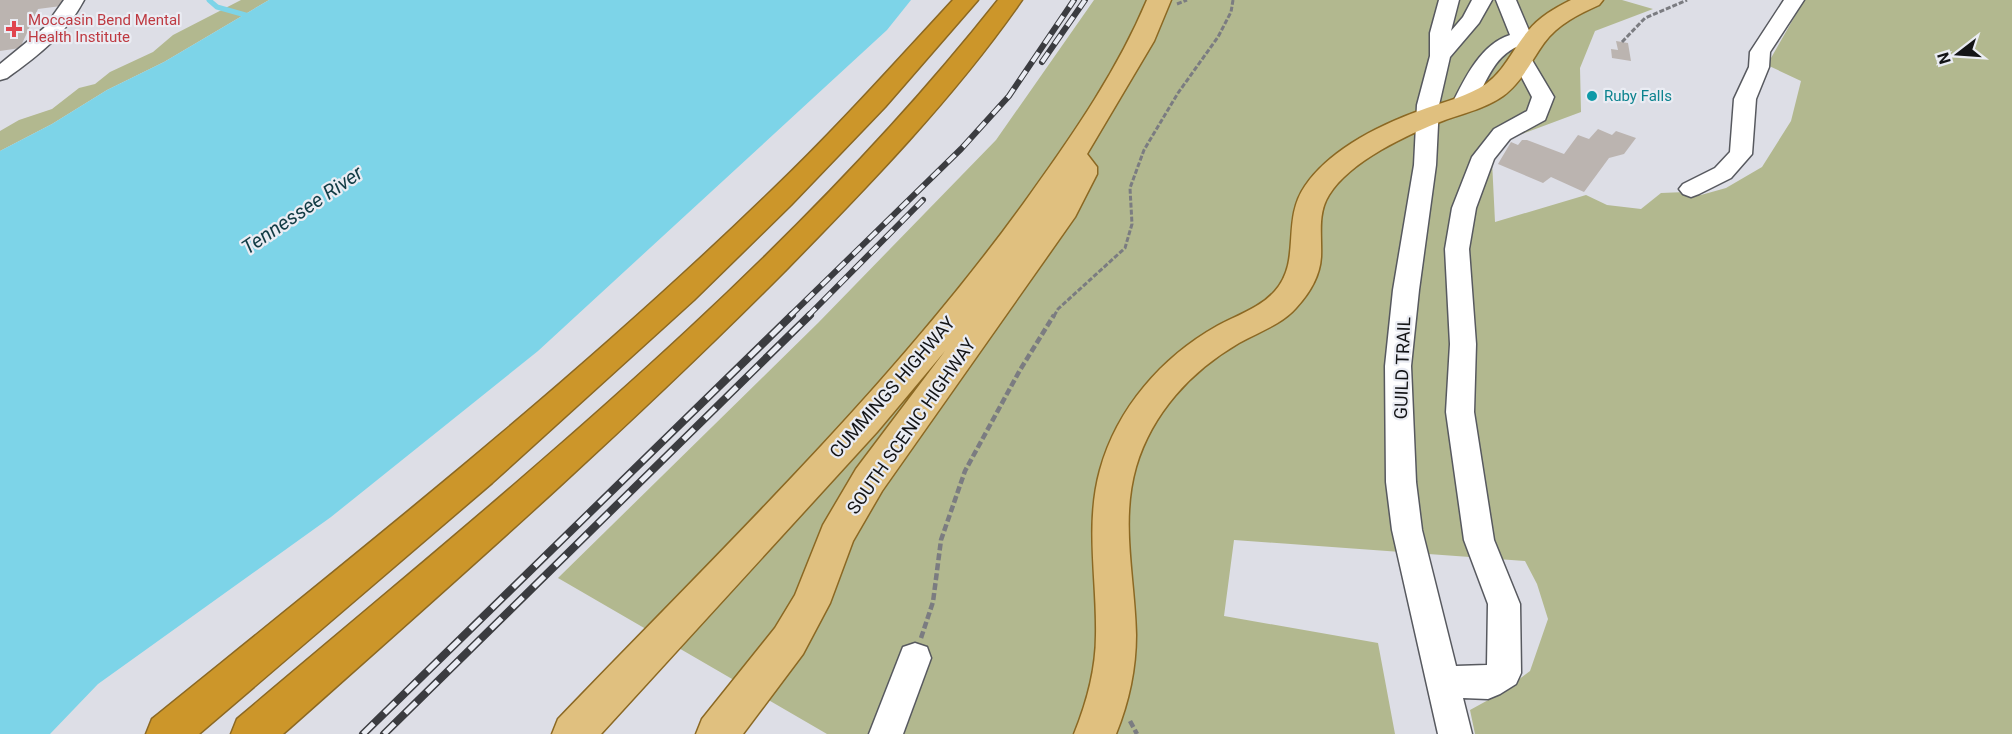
<svg xmlns="http://www.w3.org/2000/svg" width="2012" height="734" viewBox="0 0 2012 734" font-family="Roboto,sans-serif">
<style>
.green{fill:#b2b88f}
.water{fill:#7dd4e8}
.lines{fill:none;stroke-linecap:round;stroke-linejoin:round}
.stream{stroke:#7dd4e8;stroke-width:5}
.building{fill:#bbb4b0}
.minor-casing{stroke:#57595f;stroke-width:3}
.major-casing{stroke:#8b6823;stroke-width:3}
.highway-casing{stroke:#8b6823;stroke-width:3}
.path-far1{stroke:#7b7c81;stroke-width:3;stroke-dasharray:5 2;stroke-linecap:butt}
.path{stroke:#7b7c81;stroke-width:4.5;stroke-dasharray:7 3;stroke-linecap:butt}
.minor{fill:#fff;fill-rule:evenodd}
.major{fill:#e0c07f;fill-rule:evenodd}
.highway{fill:#cc962a;fill-rule:evenodd}
.rail-far1-casing{stroke:#3b3c40;stroke-width:6}
.rail-casing{stroke:#3b3c40;stroke-width:8}
.rail-far1{stroke:#eaecf3;stroke-width:4;stroke-dasharray:11;stroke-linecap:butt}
.rail{stroke:#eaecf3;stroke-width:5;stroke-dasharray:15;stroke-linecap:butt}
.health-dot{fill:#e0444e;stroke:#eaecf3;stroke-width:2}
.culture-dot{fill:#0f9aa8;stroke:#eaecf3;stroke-width:2}
.labels{text-anchor:middle;dominant-baseline:central;stroke-width:4.5;stroke-linejoin:round;paint-order:stroke}
.far-health-label{font-size:15px;fill:#be3a42;stroke:#eaecf3;text-anchor:start}
.far-culture-label{font-size:15px;fill:#0d838f;stroke:#eaecf3;text-anchor:start}
.street-label{font-size:18px;fill:#131416;stroke:#eaecf3}
.water-label{font-size:20px;font-style:italic;fill:#113b44;stroke:#eaecf3}
</style>
<rect width="100%" height="100%" fill="#dddee6"/>
<!-- green -->
<g class="green">
<polygon points="241,0 269,0 164,62 107,90 52,124 0,151 0,131 19,120 52,109 79,88 95,84 110,72 153,52 173,35"/>
<polygon points="1094,0 1622,0 1653,9 1595,31 1580,68 1581,112 1506,140 1492,161 1495,222 1586,195 1607,205 1641,209 1661,193 1686,192 1701,195 1726,188 1762,167 1791,121 1801,81 1767,65 1804,0 2012,0 2012,734 1475,734 1470,710 1501,693 1530,671 1548,619 1537,584 1525,561 1234,540 1224,616 1378,643 1395,734 827,734 558,578 819,322 996,140"/>
</g>
<!-- water -->
<polygon class="water" points="269,0 911,0 887,30 538,351 331,517 98,684 50,734 0,734 0,151 52,124 107,90 164,62"/>
<g class="lines">
<!-- stream -->
<polyline class="stream" points="209,0 217,7 249,16"/>
</g>
<!-- building -->
<g class="building">
<polygon points="0,0 63,0 61,6 38,9 20,48 0,51"/>
<polygon points="1616,41 1628,43 1631,61 1612,58 1611,49 1618,50"/>
<polygon points="1598,129 1612,135 1616,131 1636,138 1624,154 1609,158 1584,192 1551,177 1543,183 1498,164 1511,142 1518,145 1522,140 1527,140 1564,154 1578,135 1589,139"/>
</g>
<g class="lines">
<defs>
<g id="minor">
<path d="M64,0H84C66,34 38,56 7,78L0,80V64L44,28Z"/>
<polygon points="1439,0 1459,0 1451,31 1463,17 1472,0 1492,0 1479,23 1450,57 1439,105 1436,165 1419,290 1411,366 1416,482 1422,530 1456,666 1487,665 1488,604 1464,540 1446,412 1450,344 1445,249 1452,208 1472,157 1494,129 1527,111 1532,97 1512,59 1515,55 1529,55 1554,97 1545,120 1510,139 1494,159 1476,208 1469,249 1476,344 1474,412 1494,540 1520,604 1521,673 1516,684 1500,694 1488,699 1463,698 1472,734 1438,734 1392,530 1386,482 1385,366 1393,290 1414,165 1417,105 1430,56 1430,33"/>
<path d="M1496,0H1516L1530,33L1542,35L1545,39L1542,43C1535,45 1526,43 1519,46C1492,56 1485,87 1471,109H1455L1452,104C1465,78 1481,44 1510,35Z"/>
<polygon points="1784,0 1804,0 1770,52 1769,67 1756,99 1752,154 1731,178 1699,194 1691,197 1683,194 1679,189 1683,184 1715,168 1730,152 1734,99 1749,67 1750,52"/>
<polygon points="915,643 927,647 931,658 903,734 869,734 903,647"/>
</g>
<g id="major">
<path d="M1147,0H1171L1154,41L1087,154L1097,167V174L1075,217L882,491L853,541L830,603L803,654L743,734H696L702,719L775,628L795,595L823,525L856,469L945,351L877,432L601,734H552L558,719C721,549 894,385 1031,193C1075,132 1118,69 1147,0Z"/>
<path d="M1571,0H1603L1599,5C1579,14 1558,24 1544,43C1531,61 1522,82 1503,96C1486,108 1465,113 1445,120C1408,134 1350,161 1329,195C1317,214 1322,236 1321,257C1320,276 1309,294 1296,308C1281,325 1258,332 1239,343C1191,371 1152,413 1136,467C1120,522 1135,579 1136,635C1136,669 1129,702 1116,734H1074C1087,702 1096,669 1096,635C1097,579 1085,524 1100,470C1117,408 1162,357 1217,326C1237,315 1260,308 1275,291C1302,260 1281,221 1305,186C1332,147 1384,123 1427,108C1447,101 1468,96 1486,84C1505,70 1513,49 1528,31C1539,17 1555,8 1571,0Z"/>
</g>
<g id="highway">
<path d="M953,0H978L885,107L791,205L694,300L492,483L199,734H146L152,719C362,549 575,381 770,192C834,131 893,65 953,0Z"/>
<path d="M998,0H1022C954,98 867,187 784,272C624,433 453,583 283,734H231L237,719C500,496 783,272 998,0Z"/>
</g>
</defs>
<!-- minor casing -->
<use href="#minor" class="minor-casing"/>
<!-- major casing -->
<use href="#major" class="major-casing"/>
<!-- highway casing -->
<use href="#highway" class="highway-casing"/>
<!-- path-far1 -->
<g class="path-far1">
<polyline points="1177,4 1187,0"/>
<polyline points="1622,42 1645,18 1687,0"/>
<polyline points="1054,316 1058,309 1125,248 1132,224 1130,188 1144,150 1178,93 1218,37 1231,12 1233,0"/>
</g>
<!-- path -->
<g class="path">
<polyline points="921,638 933,602 941,540 965,471 1020,370 1054,315"/>
<polyline points="1130,721 1137,734"/>
</g>
<!-- minor -->
<use href="#minor" class="minor"/>
<!-- major -->
<use href="#major" class="major"/>
<!-- highway -->
<use href="#highway" class="highway"/>
<defs>
<g id="rail-far1">
<polyline points="1042,62 1085,0"/>
<polyline points="790,316 961,149 1009,96 1074,0"/>
<polyline points="808,316 923,200"/>
</g>
<g id="rail">
<polyline points="363,734 792,315"/>
<polyline points="384,734 810,315"/>
</g>
</defs>
<!-- rail-far1 casing -->
<use href="#rail-far1" class="rail-far1-casing"/>
<!-- rail casing -->
<use href="#rail" class="rail-casing"/>
<!-- rail-far1 -->
<use href="#rail-far1" class="rail-far1"/>
<!-- rail -->
<use href="#rail" class="rail"/>
</g>
<!-- markers -->
<path class="health-dot" d="M11 20h6v6h6v6h-6v6h-6v-6h-6v-6h6z"/>
<circle class="culture-dot" cx="1592" cy="96" r="6"/>
<g class="labels">
<!-- far-health labels -->
<g class="far-health-label">
<text x="28" y="20">Moccasin Bend Mental<tspan x="28" dy="17">Health Institute</tspan></text>
</g>
<!-- far-culture labels -->
<g class="far-culture-label">
<text x="1604" y="96">Ruby Falls</text>
</g>
<!-- street labels -->
<g class="street-label">
<text transform="translate(1402 368) rotate(-88)">GUILD TRAIL</text>
<text transform="translate(892 387) rotate(-49)">CUMMINGS HIGHWAY</text>
<text transform="translate(911 426) rotate(-55)">SOUTH SCENIC HIGHWAY</text>
</g>
<!-- water labels -->
<g class="water-label">
<text transform="translate(302 210) rotate(-34)">Tennessee River</text>
</g>
</g>
<!-- north arrow -->
<g transform="translate(1958 54) rotate(253)" stroke="#eaecf3" stroke-width="4.5" paint-order="stroke">
<path d="M0-4.5L10 22L0 15L-10 22Z" fill="#131416"/>
<text y="-9" font-size="16" font-weight="bold" text-anchor="middle" fill="#131416">N</text>
</g>
</svg>
